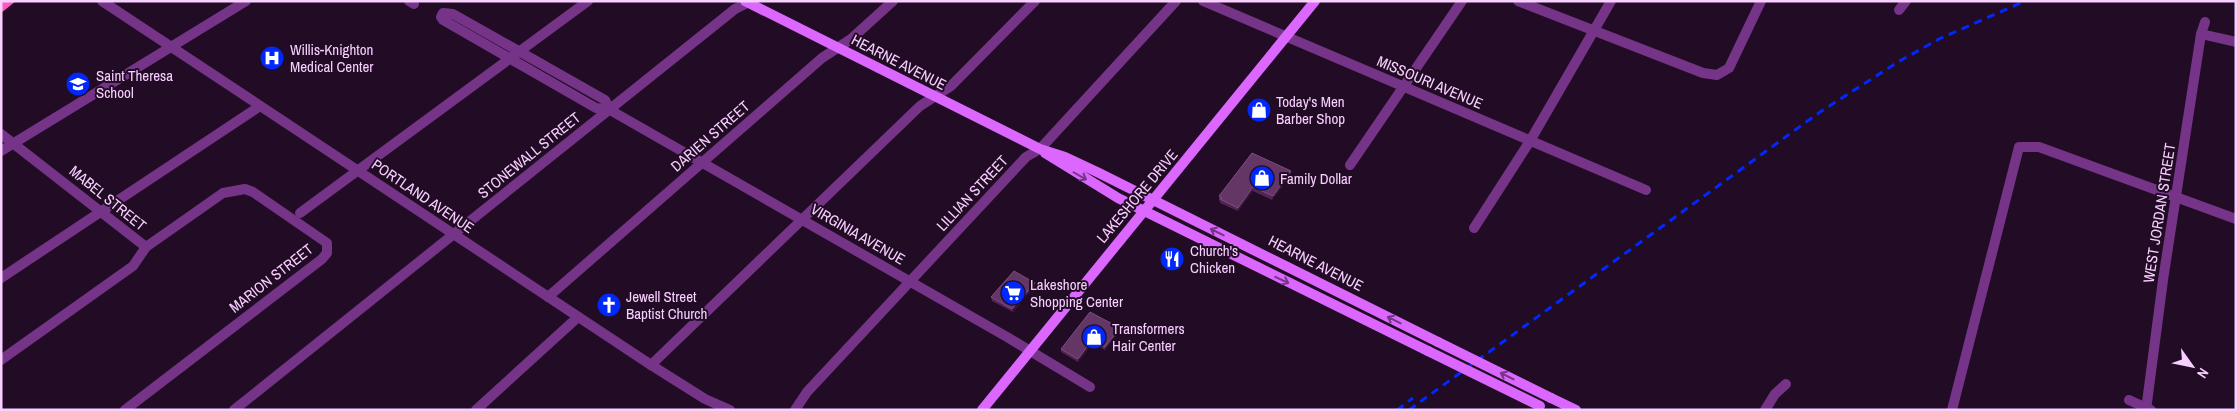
<svg xmlns="http://www.w3.org/2000/svg" width="2237" height="411" viewBox="0 0 2237 411" font-family="'Archivo Narrow',sans-serif">
<style>
.lines{fill:none;stroke-linecap:round;stroke-linejoin:round}
.minor{stroke:#753487;stroke-width:10}
.tertiary{stroke:#753487;stroke-width:10}
.secondary{stroke:#db67ff;stroke-width:10}
.primary{fill:#ff57c2;fill-rule:evenodd}
.rail{stroke:#0028fb;stroke-width:3;stroke-dasharray:8 6;stroke-linecap:butt}
.secondary-bridge{stroke:#db67ff;stroke-width:10}
.wall{fill:#512454}
.shaded-wall{fill:#361339}
.building{fill:#633666;stroke:#7a4e7e}
.oneway{stroke:#753587}
.labels{text-anchor:middle;dominant-baseline:central;stroke-width:4;stroke-linejoin:round;paint-order:stroke}
.poi-label{font-size:15px;fill:#f8d0ff;stroke:#220c25;text-anchor:start}
.street-label{font-size:15px;fill:#f8d0ff;stroke:#220c25}
</style>
<rect width="100%" height="100%" fill="#220c25"/>
<g class="lines">
<!-- minor -->
<g class="minor">
<polyline points="409,1 414,4"/>
<polyline points="1203,1 1646,190"/>
<polyline points="1518,1 1703,73 1717,75 1729,68 1761,1"/>
<polyline points="1899,10 1906,1"/>
<polygon points="443,13 453,14 605,100 610,110 596,108 443,20 441,17"/>
<polyline points="2201,34 2236,42"/>
<polyline points="610,110 1007,337 1090,387"/>
<polyline points="1,134 146,247"/>
<polyline points="1,151 246,1"/>
<polyline points="1350,165 1462,1"/>
<polyline points="300,213 588,1"/>
<polyline points="1474,228 1530,141 1611,1"/>
<polyline points="1,278 260,106"/>
<polyline points="548,297 822,58 851,39 893,1"/>
<polyline points="1,360 133,266 146,247 223,193 245,189 253,192 327,243 327,253 322,259 125,410"/>
<polyline points="651,365 920,106 951,86 1035,1"/>
<polyline points="2129,400 2151,410"/>
<polyline points="234,410 735,9 751,1"/>
<polyline points="476,410 578,317"/>
<polyline points="795,410 807,392 1026,157 1040,149 1176,1"/>
<polyline points="1765,410 1775,394 1786,384"/>
<polyline points="1952,410 2019,147 2039,147 2236,219"/>
<polyline points="2146,410 2163,280 2201,34 2205,22"/>
</g>
<!-- tertiary -->
<polyline class="tertiary" points="102,1 651,365 705,399 730,410"/>
<!-- secondary -->
<g class="secondary">
<polyline points="745,1 1040,149 1065,157 1097,172 1438,342"/>
<polyline points="1045,153 1118,198 1428,351"/>
<polyline points="1551,398 1576,410"/>
<polyline points="982,410 1315,1"/>
</g>
<!-- primary -->
<polygon class="primary" points="4,1 16,1 1,13 1,3"/>
<!-- rail -->
<g class="rail">
<polyline points="1397,410 1413,398"/>
<polyline points="1409,410 1820,112 1898,62 1939,39 2025,1"/>
</g>
<!-- secondary-bridge -->
<g class="secondary-bridge">
<polyline points="1438,342 1551,398"/>
<polyline points="1428,351 1540,406"/>
</g>
</g>
<!-- wall -->
<g class="wall">
<polygon points="1253,110 1264,110 1259,117 1252,113"/>
<polygon points="1291,171 1291,175 1272,200 1253,191 1238,211 1220,203 1220,201 1219,200 1219,196"/>
<polygon points="1035,286 1013,312 992,301 991,297"/>
<polygon points="1120,331 1105,350 1093,343 1078,362 1061,352 1061,349"/>
</g>
<!-- shaded-wall -->
<g class="shaded-wall">
<polygon points="1265,107 1264,110 1259,117 1260,113"/>
<polygon points="1291,171 1291,175 1272,200 1273,196"/>
<polygon points="1253,187 1253,191 1238,211 1238,208"/>
<polygon points="1035,283 1035,286 1013,312 1012,309"/>
<polygon points="1120,328 1120,331 1105,350 1105,347"/>
<polygon points="1092,340 1093,343 1078,362 1078,359"/>
</g>
<!-- building -->
<g class="building">
<polygon points="1257,104 1265,107 1260,113 1253,110"/>
<polygon points="1252,153 1291,171 1273,196 1253,187 1238,208 1220,199 1222,198 1219,196"/>
<polygon points="1014,271 1035,283 1012,309 991,297"/>
<polygon points="1090,312 1120,328 1105,347 1092,340 1078,359 1061,349"/>
</g>
<!-- one-way arrows -->
<defs><path id="oneway-shaft" d="M-6 0H5M1.5-3L5.5 0L1.5 3" fill="none" stroke-width="1.6" stroke-linecap="round" stroke-linejoin="round" transform="scale(1.25)"/></defs>
<g class="oneway">
<use href="#oneway-shaft" transform="translate(1080 176) rotate(30)"/>
<use href="#oneway-shaft" transform="translate(1217 232) rotate(-154)"/>
<use href="#oneway-shaft" transform="translate(1282 280) rotate(25)"/>
<use href="#oneway-shaft" transform="translate(1394 320) rotate(-153)"/>
<use href="#oneway-shaft" transform="translate(1507 376) rotate(-154)"/>
</g>
<!-- icons -->
<defs>
<symbol id="hospital-disc" viewBox="-11 -11 22 22"><circle r="9.5" fill="#0028fb" stroke="#220c25"/><path d="M-5-5h3v3.5h4V-5h3V5h-3V1.5h-4V5h-3Z" fill="#fff"/></symbol>
<symbol id="school-disc" viewBox="-11 -11 22 22"><circle r="9.5" fill="#0028fb" stroke="#220c25"/><path d="M0-5L7-2L0 1L-7-2ZM-4 1L0 2.5L4 1V4Q0 6-4 4Z" fill="#fff"/></symbol>
<symbol id="shop-disc" viewBox="-11 -11 22 22"><circle r="9.5" fill="#0028fb" stroke="#220c25"/><path d="M-5-2.5h2.3a2.7 3.5 0 0 1 5.4 0H5L5.5 6h-11ZM-1.5-2.5h3a1.5 2.3 0 0 0-3 0Z" fill="#fff"/></symbol>
<symbol id="restaurant-disc" viewBox="-11 -11 22 22"><circle r="9.5" fill="#0028fb" stroke="#220c25"/><path d="M-5-6h1v4h1v-4h1v4h1v-4h1v5L-1.5 .5V6h-2V.5L-5-1ZM5-6V6H3V1.5H1.5Q1.5-4 5-6Z" fill="#fff"/></symbol>
<symbol id="supermarket-disc" viewBox="-11 -11 22 22"><circle r="9.5" fill="#0028fb" stroke="#220c25"/><path d="M-6-5.5h2.5l.6 2H6L4.5 2H-2.5L-4.4-4H-6ZM-1.5 3.2a1.3 1.3 0 1 0 .1 0ZM3 3.2a1.3 1.3 0 1 0 .1 0Z" fill="#fff"/></symbol>
<symbol id="church-disc" viewBox="-11 -11 22 22"><circle r="9.5" fill="#0028fb" stroke="#220c25"/><path d="M-1.2-6h2.4v3.5h3.3v2.4h-3.3V6h-2.4V-.1h-3.3v-2.4h3.3Z" fill="#fff"/></symbol>
</defs>
<g fill-rule="evenodd">
<use href="#hospital-disc" x="258" y="44" width="28" height="28"/>
<use href="#school-disc" x="64" y="70" width="28" height="28"/>
<use href="#shop-disc" x="1245" y="96" width="28" height="28"/>
<use href="#shop-disc" x="1248" y="164" width="28" height="28"/>
<use href="#restaurant-disc" x="1158" y="245" width="28" height="28"/>
<use href="#supermarket-disc" x="999" y="279" width="28" height="28"/>
<use href="#church-disc" x="595" y="291" width="28" height="28"/>
<use href="#shop-disc" x="1080" y="323" width="28" height="28"/>
</g>
<g class="labels">
<!-- poi labels -->
<g class="poi-label">
<text x="290" y="49">Willis-Knighton<tspan x="290" dy="17">Medical Center</tspan></text>
<text x="96" y="75">Saint Theresa<tspan x="96" dy="17">School</tspan></text>
<text x="1276" y="101">Today's Men<tspan x="1276" dy="17">Barber Shop</tspan></text>
<text x="1280" y="178">Family Dollar</text>
<text x="1190" y="250">Church's<tspan x="1190" dy="17">Chicken</tspan></text>
<text x="1030" y="284">Lakeshore<tspan x="1030" dy="17">Shopping Center</tspan></text>
<text x="626" y="296">Jewell Street<tspan x="626" dy="17">Baptist Church</tspan></text>
<text x="1112" y="328">Transformers<tspan x="1112" dy="17">Hair Center</tspan></text>
</g>
<!-- street labels -->
<g class="street-label">
<text transform="translate(899 62) rotate(27)">HEARNE AVENUE</text>
<text transform="translate(1430 82) rotate(23)">MISSOURI AVENUE</text>
<text transform="translate(710 136) rotate(-41)">DARIEN STREET</text>
<text transform="translate(529 155) rotate(-39)">STONEWALL STREET</text>
<text transform="translate(972 193) rotate(-47)">LILLIAN STREET</text>
<text transform="translate(423 196) rotate(34)">PORTLAND AVENUE</text>
<text transform="translate(1137 196) rotate(-50)">LAKESHORE DRIVE</text>
<text transform="translate(108 198) rotate(39)">MABEL STREET</text>
<text transform="translate(2159 213) rotate(-81)">WEST JORDAN STREET</text>
<text transform="translate(858 234) rotate(30)">VIRGINIA AVENUE</text>
<text transform="translate(1316 263) rotate(27)">HEARNE AVENUE</text>
<text transform="translate(271 278) rotate(-38)">MARION STREET</text>
</g>
</g>
<!-- border -->
<rect width="2237" height="411" fill="none" stroke="#f8d0ff" stroke-width="5"/>
<!-- north arrow -->
<g transform="translate(2192 366) rotate(123)" stroke="#220c25" stroke-width="4" paint-order="stroke">
<path d="M0-4L9 19L0 12L-9 19Z" fill="#f8d0ff"/>
<text y="-8" font-size="14" font-weight="bold" text-anchor="middle" fill="#f8d0ff">N</text>
</g>
</svg>
